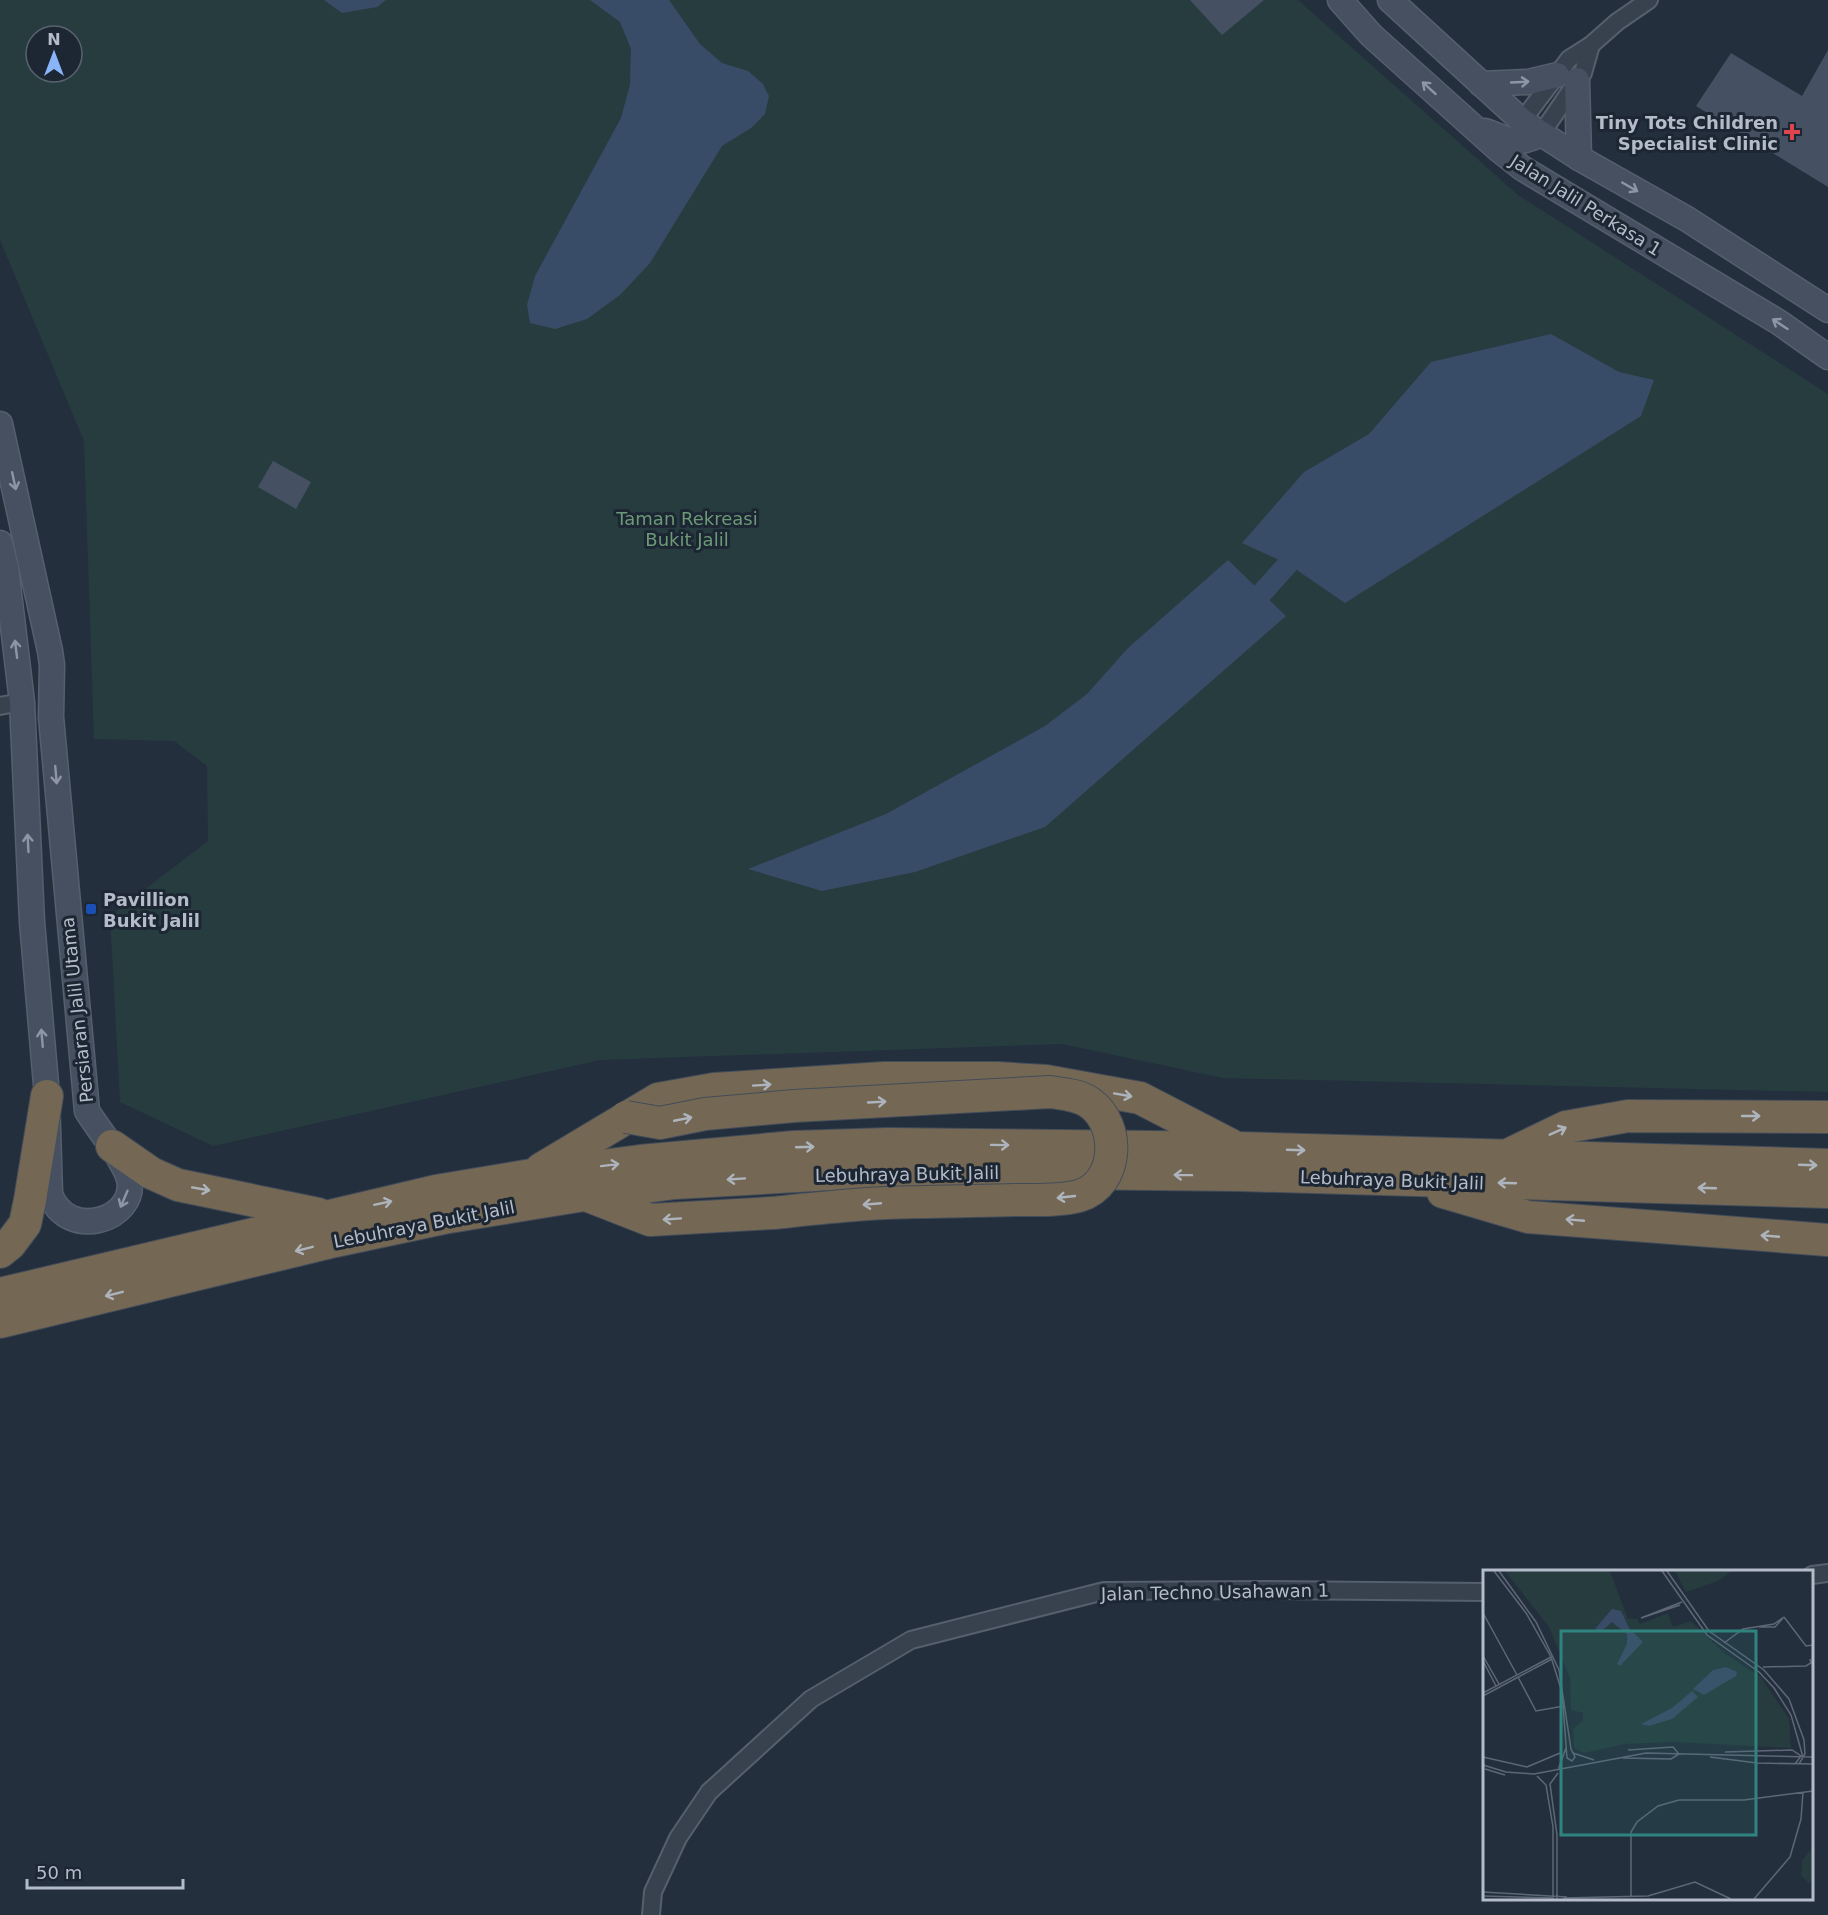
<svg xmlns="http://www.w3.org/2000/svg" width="1828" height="1915" viewBox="0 0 1828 1915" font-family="'DejaVu Sans',sans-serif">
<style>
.green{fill:#263c3f;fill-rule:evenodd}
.water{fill:#394c67}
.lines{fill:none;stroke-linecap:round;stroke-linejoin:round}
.canal{stroke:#394c67;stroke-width:21}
.building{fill:#455162}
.street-casing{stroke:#565f6c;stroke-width:20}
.secondary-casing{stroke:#565f6c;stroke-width:27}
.highway-casing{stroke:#434c59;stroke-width:34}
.street{stroke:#38414e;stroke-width:16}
.secondary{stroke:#465061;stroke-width:24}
.highway{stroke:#746855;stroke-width:32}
.highway-bridge-casing{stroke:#434c59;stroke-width:34;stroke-linecap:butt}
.highway-bridge{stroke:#746855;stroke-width:32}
.oneway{stroke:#8e96a5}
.oneway2{stroke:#aeb4bd}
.health-dot{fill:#e0444e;stroke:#1d2633;stroke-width:2}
.transit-dot{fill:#1a4fb4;stroke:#1d2633;stroke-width:2}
.labels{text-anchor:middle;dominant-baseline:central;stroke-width:6;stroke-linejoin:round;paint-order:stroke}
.poi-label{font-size:18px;font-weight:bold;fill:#b4bcc9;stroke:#1d2633;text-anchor:end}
.street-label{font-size:18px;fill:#b4bcc9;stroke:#1d2633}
.park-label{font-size:18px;fill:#6b9a76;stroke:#1d2633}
.inset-road{fill:none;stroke:#5e6776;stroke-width:1.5}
.view{fill:#308480;fill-opacity:0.15;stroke:#308480;stroke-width:3}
.inset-edge{fill:none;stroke:#b4bcc9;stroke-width:3}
</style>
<rect width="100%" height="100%" fill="#242f3e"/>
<!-- green -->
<path class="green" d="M0,0H1298L1518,195L1828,394V1092L1223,1078L1062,1044L600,1060L213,1146L120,1102L110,916L208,841L207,766L174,741L94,739L84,441L0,240ZM36,36H72V72H36Z"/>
<!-- water -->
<g class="water">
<polygon points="324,0 386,0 377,7 342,13"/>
<polygon points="590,0 669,0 700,44 722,63 748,71 763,84 769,96 765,114 751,128 722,146 650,263 620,295 587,319 555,329 530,323 527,305 535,276 621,118 630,84 631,49 620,22"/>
<polygon points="1551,334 1619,372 1654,380 1641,416 1345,603 1288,564 1242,543 1304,472 1369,434 1431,362"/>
<polygon points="1228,560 1286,616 1045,827 915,872 822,891 748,869 886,814 1045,726 1087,694 1128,648"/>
</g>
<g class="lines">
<!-- canal -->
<polyline class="canal" points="1261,594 1288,564"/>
</g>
<!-- building -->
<g class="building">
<polygon points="1190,0 1264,0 1222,35"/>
<polygon points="1828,50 1828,187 1696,106 1731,53 1802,96"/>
<polygon points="273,461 311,482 296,509 258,487"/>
</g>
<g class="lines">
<defs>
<g id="street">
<polyline points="1522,121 1569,59 1591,45 1617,22 1649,0"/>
<polyline points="1541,134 1583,73 1591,45"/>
<polyline points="0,706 22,702"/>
<polyline points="1812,1575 1828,1573"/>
<polyline points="651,1915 653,1892 678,1838 709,1792 811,1699 911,1640 1104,1591 1269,1590 1484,1592"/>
</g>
<g id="secondary">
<polyline points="1340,0 1371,35 1498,149 1522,168 1780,323 1828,357"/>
<polyline points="1390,0 1522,121 1579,158 1687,219 1828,310"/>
<polyline points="1577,80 1579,158"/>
<polyline points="1481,84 1528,82 1557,75"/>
<path d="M1485,131C1511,140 1515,147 1541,134"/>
<path d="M0,424L50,651L52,665L51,717L87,1111C98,1129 124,1160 129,1179C138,1220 67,1242 50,1194L47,1096L32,922L22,702L6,568L0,543"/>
</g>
<g id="highway">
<polyline points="112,1146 151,1173 178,1185 318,1214"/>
<polyline points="1512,1153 1566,1127 1628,1116 1828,1117"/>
<polyline points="541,1169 658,1099 714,1089 884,1078 997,1078 1046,1081 1140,1098 1231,1145"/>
<polyline points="1443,1192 1528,1217 1828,1240"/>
<polyline points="586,1195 650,1220 772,1213"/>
<polyline points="0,1252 10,1244 25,1224 30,1200 47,1096"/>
<polyline points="0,1294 436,1191 532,1175 640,1161 794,1147 888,1144 1238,1148 1828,1165"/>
<polyline points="0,1322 335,1241 443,1218 584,1195 675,1183 885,1171 1241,1175 1828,1192"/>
</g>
</defs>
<!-- street casing -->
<use href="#street" class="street-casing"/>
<!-- secondary casing -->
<use href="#secondary" class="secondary-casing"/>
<!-- highway casing -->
<use href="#highway" class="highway-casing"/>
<!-- street -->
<use href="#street" class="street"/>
<!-- secondary -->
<use href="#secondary" class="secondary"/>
<!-- highway -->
<use href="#highway" class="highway"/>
<defs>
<path id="highway-bridge" d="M626,1117L660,1123L705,1114L794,1106L1050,1092C1064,1094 1079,1095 1090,1103C1121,1125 1119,1184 1079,1196C1059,1201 1035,1200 1015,1200C984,1201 953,1201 923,1202C873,1202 822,1208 772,1213"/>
</defs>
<!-- highway-bridge casing -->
<use href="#highway-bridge" class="highway-bridge-casing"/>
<!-- highway-bridge -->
<use href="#highway-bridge" class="highway-bridge"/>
</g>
<!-- one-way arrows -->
<defs><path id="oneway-shaft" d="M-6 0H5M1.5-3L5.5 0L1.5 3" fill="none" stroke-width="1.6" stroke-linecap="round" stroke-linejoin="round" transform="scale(1.5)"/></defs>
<g class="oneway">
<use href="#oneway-shaft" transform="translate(1520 82) rotate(-3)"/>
<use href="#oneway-shaft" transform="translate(1429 88) rotate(-138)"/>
<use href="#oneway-shaft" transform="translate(1630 187) rotate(30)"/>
<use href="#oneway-shaft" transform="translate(1780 324) rotate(-147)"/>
<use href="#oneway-shaft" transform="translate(14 481) rotate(78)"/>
<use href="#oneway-shaft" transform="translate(16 649) rotate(-97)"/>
<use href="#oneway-shaft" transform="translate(56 775) rotate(85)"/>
<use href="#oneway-shaft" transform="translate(28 843) rotate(-93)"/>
<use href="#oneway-shaft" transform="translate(42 1038) rotate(-95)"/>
<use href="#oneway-shaft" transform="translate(124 1199) rotate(113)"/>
</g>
<g class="oneway2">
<use href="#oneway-shaft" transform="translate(762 1085) rotate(-4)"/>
<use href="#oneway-shaft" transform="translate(1123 1095) rotate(10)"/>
<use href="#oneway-shaft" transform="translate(877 1102) rotate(-3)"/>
<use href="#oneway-shaft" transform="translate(1751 1116)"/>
<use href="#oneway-shaft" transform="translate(683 1119) rotate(-11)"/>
<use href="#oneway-shaft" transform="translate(1558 1131) rotate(-24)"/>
<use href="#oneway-shaft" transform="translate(1000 1145) rotate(1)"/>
<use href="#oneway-shaft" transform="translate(805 1147) rotate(-2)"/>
<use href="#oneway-shaft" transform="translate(1296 1150) rotate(2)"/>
<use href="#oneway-shaft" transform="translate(610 1165) rotate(-7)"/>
<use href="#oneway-shaft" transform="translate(1808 1165) rotate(2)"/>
<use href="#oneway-shaft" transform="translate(1183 1175) rotate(-179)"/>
<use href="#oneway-shaft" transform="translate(736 1179) rotate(176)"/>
<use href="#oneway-shaft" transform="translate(1507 1183) rotate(-178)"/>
<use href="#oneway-shaft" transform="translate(1707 1188) rotate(-178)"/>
<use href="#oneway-shaft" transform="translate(201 1189) rotate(10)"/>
<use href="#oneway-shaft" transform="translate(1066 1197) rotate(174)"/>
<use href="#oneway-shaft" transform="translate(383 1203) rotate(-12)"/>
<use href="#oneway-shaft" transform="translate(872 1204) rotate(175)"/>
<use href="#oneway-shaft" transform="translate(672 1219) rotate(176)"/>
<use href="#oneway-shaft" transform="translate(1575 1220) rotate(-175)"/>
<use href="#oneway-shaft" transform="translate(1770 1236) rotate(-175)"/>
<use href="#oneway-shaft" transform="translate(304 1249) rotate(166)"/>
<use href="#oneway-shaft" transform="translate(114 1294) rotate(166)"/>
</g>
<!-- markers -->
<path class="health-dot" d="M1789 123h6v6h6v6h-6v6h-6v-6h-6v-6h6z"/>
<rect class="transit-dot" x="85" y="903" width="12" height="12" rx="3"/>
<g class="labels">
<!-- poi labels -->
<g class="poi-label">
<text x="1778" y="122">Tiny Tots Children<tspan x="1778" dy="21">Specialist Clinic</tspan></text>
<text x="103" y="899" text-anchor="start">Pavillion<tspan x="103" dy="21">Bukit Jalil</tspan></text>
</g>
<!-- street labels -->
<g class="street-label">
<text transform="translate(1586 205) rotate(32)">Jalan Jalil Perkasa 1</text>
<text transform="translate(77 1010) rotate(-96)">Persiaran Jalil Utama</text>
<text transform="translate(907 1174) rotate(-1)">Lebuhraya Bukit Jalil</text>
<text transform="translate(1392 1180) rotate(2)">Lebuhraya Bukit Jalil</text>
<text transform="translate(424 1224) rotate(-11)">Lebuhraya Bukit Jalil</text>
<text transform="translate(1215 1592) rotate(-1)">Jalan Techno Usahawan 1</text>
</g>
<!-- park labels -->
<g class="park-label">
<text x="687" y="518">Taman Rekreasi<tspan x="687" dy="21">Bukit Jalil</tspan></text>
</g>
</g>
<!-- overview -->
<g transform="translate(1483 1570)">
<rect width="330" height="330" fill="#242f3e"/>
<path d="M22,1H127L145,49H154L157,54L185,43L190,57L208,51L240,82L278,107L306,149L308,178L191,172L142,174L101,183L91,178L90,159L100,151V143L88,140L87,108L66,57ZM192,1H249L235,11L203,22ZM330,277V310L326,313L318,305L319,291Z" fill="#263c3f"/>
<path d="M129,39L138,41L146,58L160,72L137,96L134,94L144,74V64L129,52L118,62L112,59ZM243,97L254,102L253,106L221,125L210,119L230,100ZM209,121L215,127L189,149L166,156L158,154L189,138Z" fill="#394c67"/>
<path class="inset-road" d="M11,1L43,43L68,87L79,122L84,188L89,191L92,187L88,179L76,100L53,52L16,1M179,1L224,65L276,102L291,118L308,145L320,187M184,1L226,61L281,100L306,129L321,170L322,184L316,194M0,43L34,105M301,47L323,76L330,75M158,48L197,35M158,48L199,32M276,57H292L300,48M241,73L260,59L291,54L301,47M0,86L16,114M0,91L13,116M280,97L323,96L328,93L327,89M35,107L53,141L81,136M0,123L68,87M0,126L69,89M242,182L309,180L318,186L312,194M90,183L111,190M0,187L44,197L77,183M227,187L274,193L330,194M140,188L188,189L196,184L190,177L145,180M0,195L23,202L51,204L163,183L330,187M2,199L22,205M75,200L83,178M54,206L63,215L70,257V329M0,322L84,327M0,326L70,328M148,327V262L154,252L175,236L196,230H261L330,221M80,328L165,326L212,312L248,329M74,329V265L67,214L75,203M271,329L307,287L318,249L320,222"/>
<path class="view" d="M78,61H273V265H78Z"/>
<rect width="330" height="330" class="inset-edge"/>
</g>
<!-- north arrow -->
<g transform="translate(54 54)"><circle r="28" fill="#1d2633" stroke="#59626f" stroke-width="1.5"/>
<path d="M0-4.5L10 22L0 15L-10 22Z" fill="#8ab4f8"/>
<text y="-9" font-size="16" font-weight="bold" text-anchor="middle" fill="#b4bcc9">N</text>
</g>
<!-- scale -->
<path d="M27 1879v9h156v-9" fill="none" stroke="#b4bcc9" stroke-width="3"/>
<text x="36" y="1879" font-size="18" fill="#b4bcc9" stroke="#1d2633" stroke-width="4.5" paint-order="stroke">50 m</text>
</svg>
